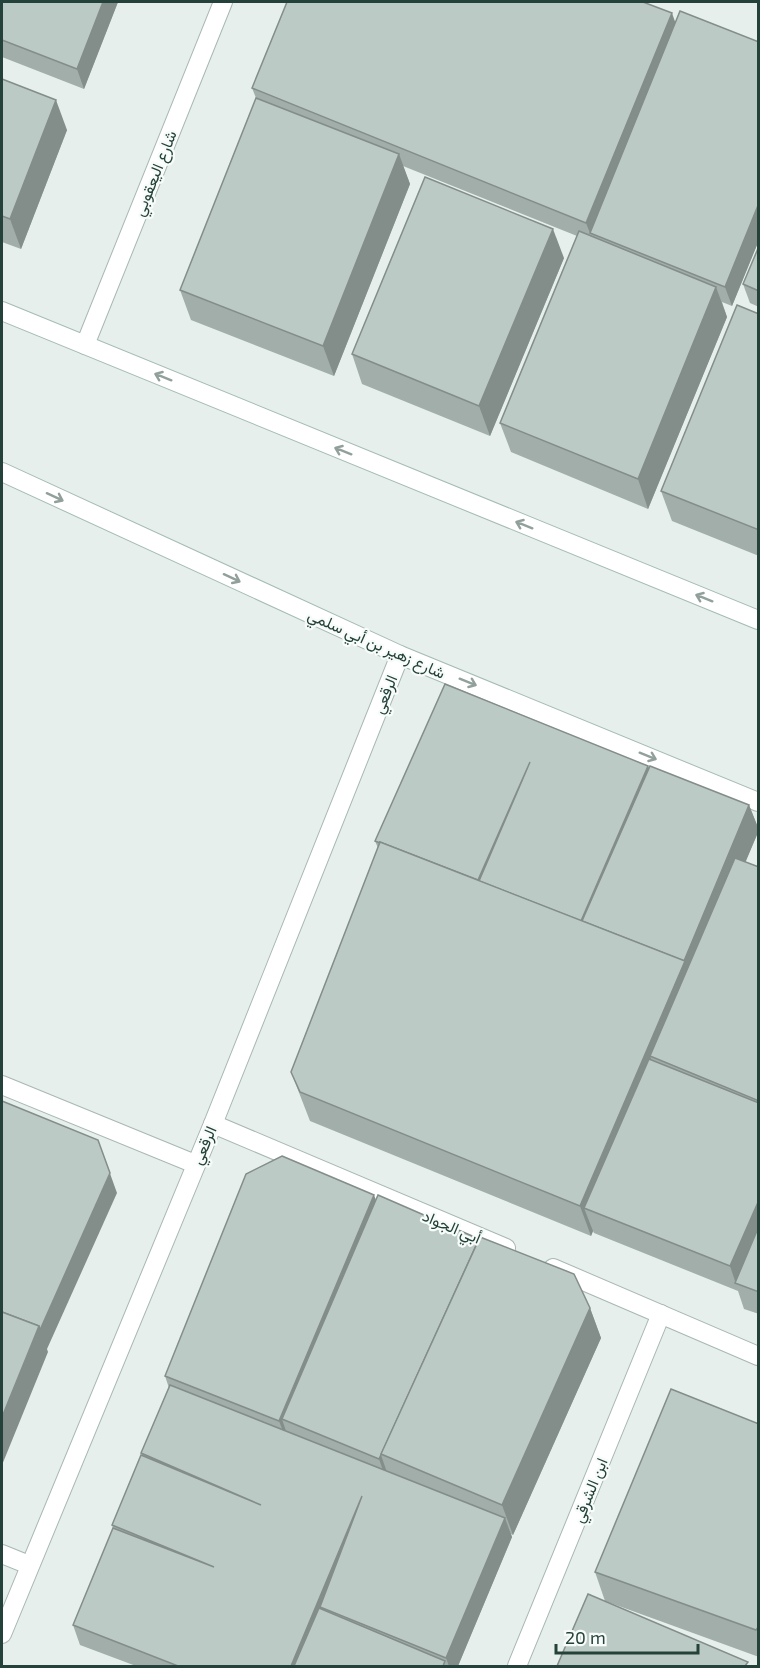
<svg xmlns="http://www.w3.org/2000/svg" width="760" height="1668" viewBox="0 0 760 1668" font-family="'Exo 2',Vazirmatn,sans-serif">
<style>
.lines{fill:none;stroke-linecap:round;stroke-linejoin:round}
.street-casing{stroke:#a8b8b2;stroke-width:20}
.secondary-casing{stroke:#a4bbb3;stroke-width:20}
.street{stroke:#fff;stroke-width:18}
.secondary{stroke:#fff;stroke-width:18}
.wall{fill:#a1aea9}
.shaded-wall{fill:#838d89}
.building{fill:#bbcac4;stroke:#838d89;stroke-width:1.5}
.oneway{stroke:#92a09c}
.labels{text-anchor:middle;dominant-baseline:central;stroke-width:4.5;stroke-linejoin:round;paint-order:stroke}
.street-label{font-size:16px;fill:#24423a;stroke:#f7fbf9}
</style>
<rect width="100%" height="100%" fill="#e6efeb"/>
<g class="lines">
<defs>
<g id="street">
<polyline points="85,345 223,2"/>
<polyline points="2,1085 195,1164"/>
<polyline points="213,1124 506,1248"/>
<polyline points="553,1268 758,1356"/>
<polyline points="2,1554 29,1565"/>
<polyline points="2,1634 213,1124 400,655"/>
<polyline points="517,1666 661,1314"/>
</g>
<g id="secondary">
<polyline points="2,311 758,620"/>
<polyline points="2,472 400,655 758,802"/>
</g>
</defs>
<!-- street casing -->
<use href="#street" class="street-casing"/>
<!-- secondary casing -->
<use href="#secondary" class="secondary-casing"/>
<!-- street -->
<use href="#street" class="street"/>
<!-- secondary -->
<use href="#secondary" class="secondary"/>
</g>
<!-- wall -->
<g class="wall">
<polygon points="2,2 118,2 84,89 2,57"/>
<polygon points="675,22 759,42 759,240 732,306 722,302 727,317 648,509 511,452 500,423 577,236 403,166 410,184 334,376 191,320 180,290 256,98 252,88"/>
<polygon points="2,79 67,130 21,249 2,242"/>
<polygon points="759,246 759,307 750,303 743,284"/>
<polygon points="564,258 490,436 362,384 352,354"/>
<polygon points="759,314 759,556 672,521 661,491"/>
<polygon points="648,766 649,769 749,805 759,830 745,862 759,867 759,1314 744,1309 738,1291 594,1233 593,1231 591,1236 310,1121 291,1072 378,848 375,841"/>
<polygon points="376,1200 590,1308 601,1338 513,1535 511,1534 512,1537 458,1666 136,1666 80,1645 73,1625 113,1528 112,1525 142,1455 141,1453 169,1388 165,1376"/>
<polygon points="759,1424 759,1657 605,1601 595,1572"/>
</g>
<!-- shaded-wall -->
<g class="shaded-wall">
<polygon points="103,2 118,2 84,89 77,69"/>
<polygon points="672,13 679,33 590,233 586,223"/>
<polygon points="56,100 67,130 21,249 10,219"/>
<polygon points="399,154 410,184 334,376 323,346"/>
<polygon points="759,203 759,240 732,306 725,287"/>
<polygon points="553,229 564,258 490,436 479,406"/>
<polygon points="716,287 727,317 648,509 638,479"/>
<polygon points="530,762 495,889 477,882"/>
<polygon points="648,766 657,792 582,923 580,922"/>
<polygon points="749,805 759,830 694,985 650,1056 658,1079 584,1208 593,1231 591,1236 580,1206"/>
<polygon points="98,1140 117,1193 47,1349 48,1352 2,1465 2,1417 39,1326"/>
<polygon points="374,1195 384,1221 282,1419 290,1443 289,1447 279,1421"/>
<polygon points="759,1200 759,1248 736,1284 730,1266"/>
<polygon points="590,1308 601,1338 513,1535 502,1505"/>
<polygon points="381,1455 390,1481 388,1485 379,1459"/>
<polygon points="362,1496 320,1607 325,1621 306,1666 291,1666"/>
<polygon points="505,1518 512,1537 458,1666 449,1666 446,1658"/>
</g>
<!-- building -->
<g class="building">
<polygon points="2,2 103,2 77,69 2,40"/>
<polygon points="287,2 643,2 672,13 586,223 252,88"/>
<polygon points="680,11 759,42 759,203 725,287 590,233"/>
<polygon points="2,79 56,100 10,219 2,216"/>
<polygon points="256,98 399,154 323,346 180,290"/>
<polygon points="425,177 553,229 479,406 352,354"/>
<polygon points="579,231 716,287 638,479 500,423"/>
<polygon points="759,246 759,291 743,284"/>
<polygon points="737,305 759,314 759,530 661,491"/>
<polygon points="445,684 648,766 581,921 479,881 530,762 478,880 380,842 380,843 375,841"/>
<polygon points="650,766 749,805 684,961 582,921"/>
<polygon points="380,842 685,961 580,1206 300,1092 291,1072"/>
<polygon points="735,858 759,867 759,1101 650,1056"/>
<polygon points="649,1059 759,1103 759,1200 730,1266 584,1208"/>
<polygon points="2,1101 98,1140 110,1173 40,1330 39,1326 2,1312"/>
<polygon points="282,1156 374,1195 279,1421 165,1376 246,1174"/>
<polygon points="378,1195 479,1239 379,1459 282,1419"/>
<polygon points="759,1226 759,1292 735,1283"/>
<polygon points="480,1237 574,1274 590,1308 502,1505 381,1454"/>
<polygon points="2,1312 39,1326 2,1417"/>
<polygon points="170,1385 505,1518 446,1658 320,1607 362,1496 291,1666 178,1666 73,1625 113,1528 214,1567 112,1525 141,1455 261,1505 141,1453"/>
<polygon points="671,1389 759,1424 759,1626 756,1630 595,1572"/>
<polygon points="588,1594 748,1662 745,1666 557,1666"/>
<polygon points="319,1608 445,1661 443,1666 294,1666"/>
</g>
<!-- one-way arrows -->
<defs><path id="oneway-shaft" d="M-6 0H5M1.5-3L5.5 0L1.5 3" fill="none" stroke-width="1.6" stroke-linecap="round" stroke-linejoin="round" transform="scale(1.5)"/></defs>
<g class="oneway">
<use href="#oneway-shaft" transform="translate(163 377) rotate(-158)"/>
<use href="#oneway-shaft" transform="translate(343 451) rotate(-158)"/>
<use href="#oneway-shaft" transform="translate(55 497) rotate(25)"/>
<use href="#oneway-shaft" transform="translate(524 525) rotate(-158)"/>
<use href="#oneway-shaft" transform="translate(232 578) rotate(25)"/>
<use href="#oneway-shaft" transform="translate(704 598) rotate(-158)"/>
<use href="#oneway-shaft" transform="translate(468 682) rotate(22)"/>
<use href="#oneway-shaft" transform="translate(648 756) rotate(22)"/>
</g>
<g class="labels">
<!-- street labels -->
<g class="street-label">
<text transform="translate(154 173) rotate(-68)">شارع اليعقوبي</text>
<text transform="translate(377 643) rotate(24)">شارع زهير بن أبي سلمي</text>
<text transform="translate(384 694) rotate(-68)">الرقعي</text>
<text transform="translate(203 1145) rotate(-67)">الرقعي</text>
<text transform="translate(452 1226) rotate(23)">أبي الجواد</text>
<text transform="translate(589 1490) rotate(-68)">ابن الشرقي</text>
</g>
</g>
<!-- border -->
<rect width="760" height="1668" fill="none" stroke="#24423a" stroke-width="6"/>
<!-- scale -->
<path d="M556 1644v9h142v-9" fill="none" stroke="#24423a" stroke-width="3"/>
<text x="565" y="1644" font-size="18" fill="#24423a" stroke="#f7fbf9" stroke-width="4.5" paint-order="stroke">20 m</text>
</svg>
